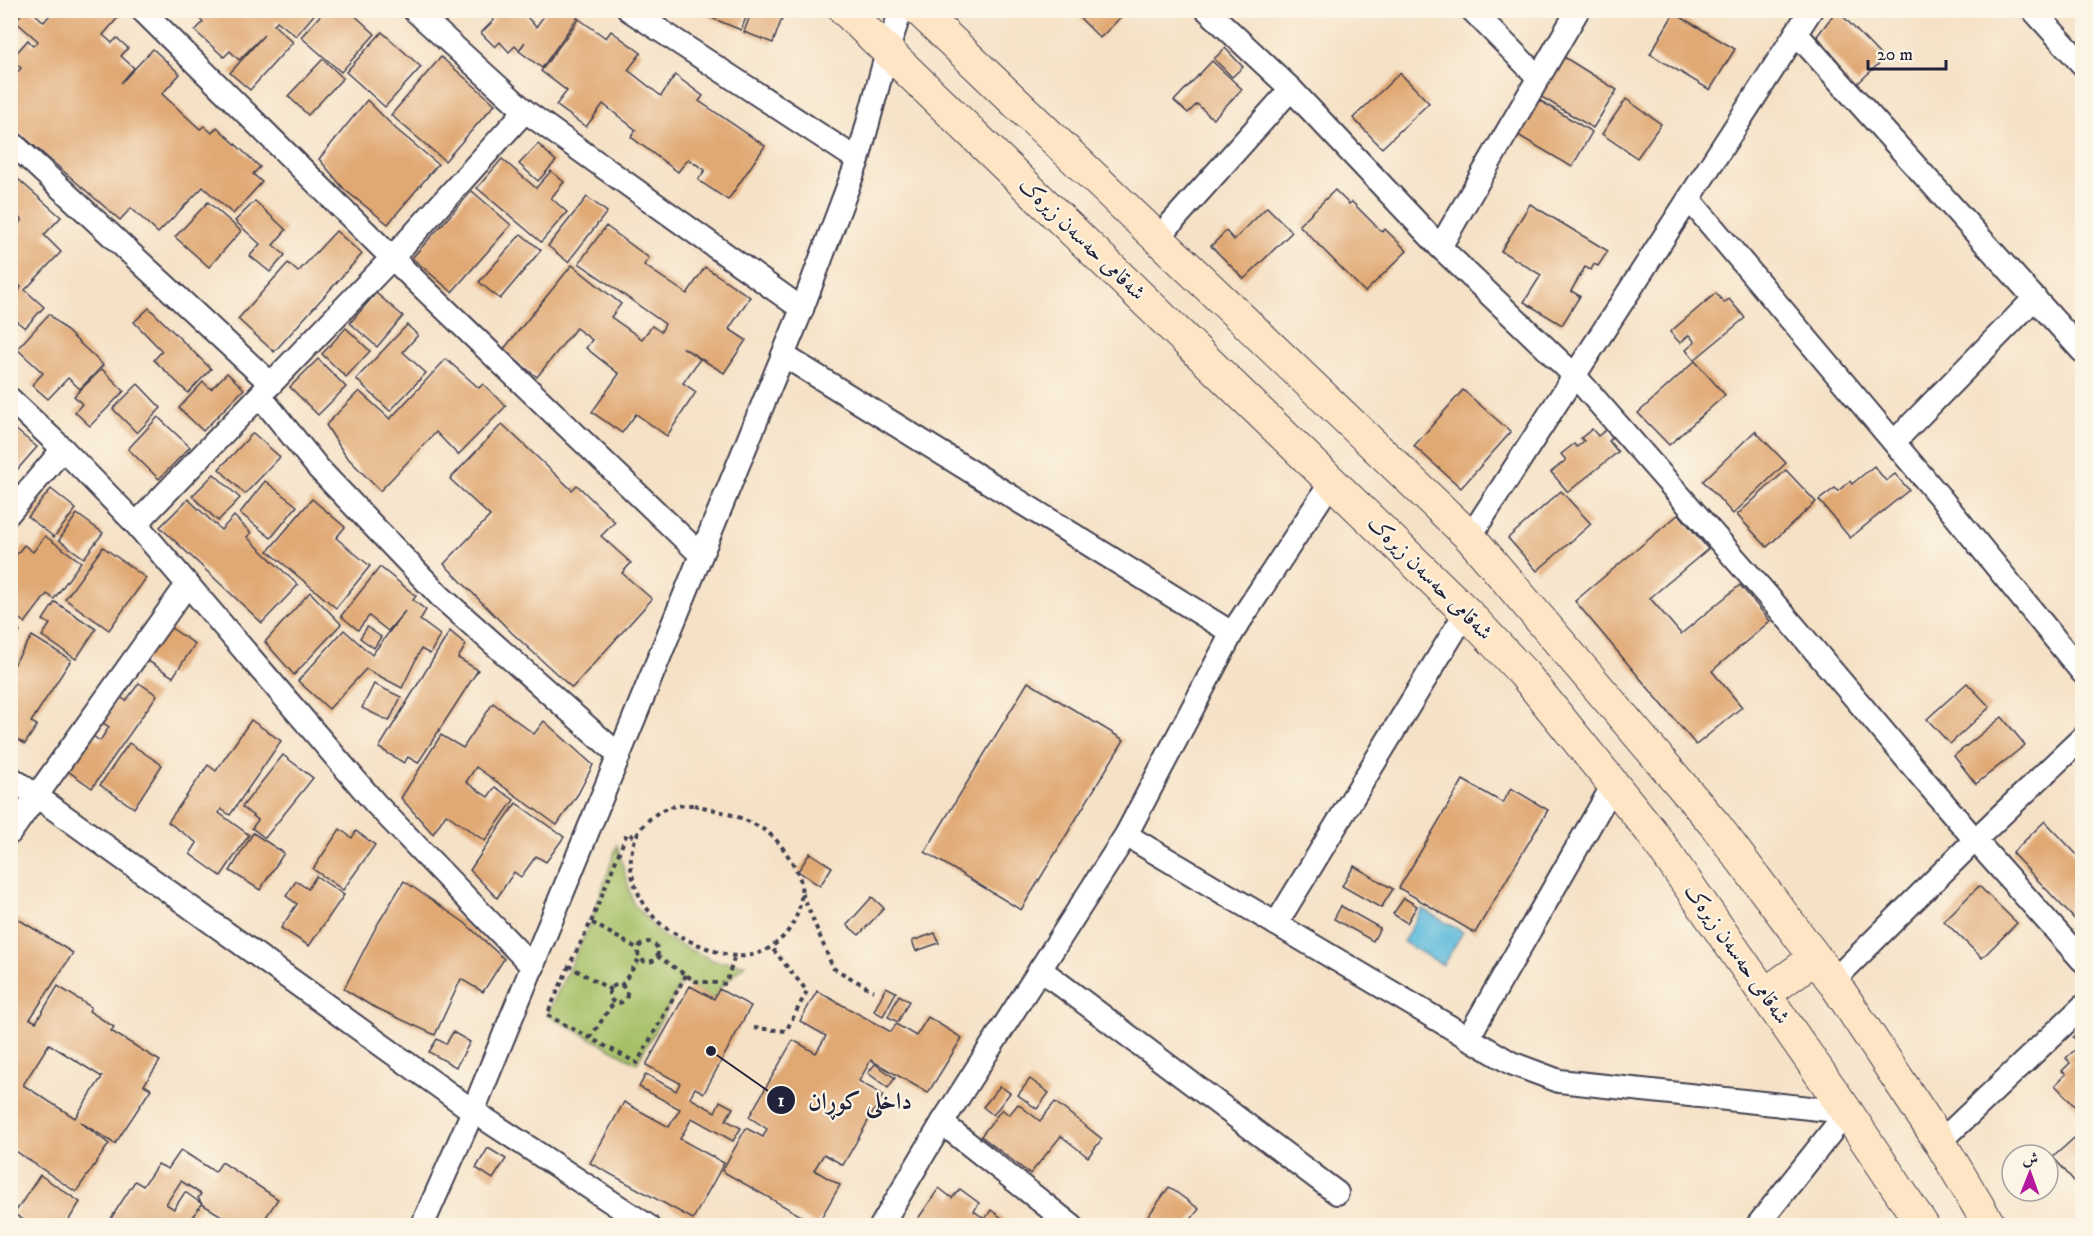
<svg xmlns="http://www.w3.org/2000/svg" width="2093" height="1236" viewBox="0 0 2093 1236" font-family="'IM FELL DW Pica',Amiri,serif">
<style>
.green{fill:#a5c066;stroke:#647150;stroke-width:1.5}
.water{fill:#5fbcdd;stroke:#406f8c;stroke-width:1.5}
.building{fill:#e0a873;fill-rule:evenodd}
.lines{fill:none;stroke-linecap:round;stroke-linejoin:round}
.street-casing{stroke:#423f50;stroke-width:26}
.secondary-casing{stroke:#423f50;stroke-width:34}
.path{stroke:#423f50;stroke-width:4;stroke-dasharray:4.5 4.5;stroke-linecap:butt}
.street{stroke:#fff;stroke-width:22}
.secondary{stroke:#fee5c5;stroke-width:32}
.labels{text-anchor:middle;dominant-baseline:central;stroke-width:4.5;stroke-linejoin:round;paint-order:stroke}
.street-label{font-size:22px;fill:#22223b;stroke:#fcf5e5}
.leader{fill:none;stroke:#22223b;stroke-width:2}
.callout-dot{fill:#22223b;stroke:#fcf5e5;stroke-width:2}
.mark-label{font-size:18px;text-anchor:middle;font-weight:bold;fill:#fff}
.callout-label{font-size:24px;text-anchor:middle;font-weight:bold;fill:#22223b;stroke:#fcf5e5;stroke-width:4.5;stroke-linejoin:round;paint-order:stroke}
</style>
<rect width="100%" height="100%" fill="#fcf5e5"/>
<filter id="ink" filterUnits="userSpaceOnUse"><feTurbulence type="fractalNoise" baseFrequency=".0167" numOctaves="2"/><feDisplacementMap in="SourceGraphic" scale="12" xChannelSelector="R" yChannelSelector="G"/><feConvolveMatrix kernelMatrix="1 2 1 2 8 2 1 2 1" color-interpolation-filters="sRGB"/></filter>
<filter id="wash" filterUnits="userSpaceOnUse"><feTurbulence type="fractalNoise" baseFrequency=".008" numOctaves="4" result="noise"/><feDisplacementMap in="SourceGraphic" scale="24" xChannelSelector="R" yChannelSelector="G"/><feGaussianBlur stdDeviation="1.35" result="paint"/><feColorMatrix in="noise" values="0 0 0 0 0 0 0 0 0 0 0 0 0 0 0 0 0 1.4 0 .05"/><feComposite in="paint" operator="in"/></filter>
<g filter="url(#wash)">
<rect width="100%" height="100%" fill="#f5e1c6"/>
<!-- green -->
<polygon class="green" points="617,845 633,903 663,937 714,961 745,964 719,989 714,999 682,982 637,1063 547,1015 591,922"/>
<!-- water -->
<polygon class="water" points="1422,909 1463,932 1443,965 1403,942"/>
<g id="blocks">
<!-- building -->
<g class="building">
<polygon points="25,10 31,10 44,22 54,10 117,10 121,14 103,35 112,43 117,38 128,48 121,56 134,68 121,83 153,49 180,74 162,94 200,129 204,126 212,133 217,127 260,167 253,174 262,182 233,214 203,187 158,233 131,208 120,220 10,125 10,80 21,68 11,59 28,40 33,46 38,41 15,21"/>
<polygon points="195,10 318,10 296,36 277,21 274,25 293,42 250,90 230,73 264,35 239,60 230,51 224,57 195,31 203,22 193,13"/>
<polygon points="325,10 349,10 375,34 341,72 301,37"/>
<polygon points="483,10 521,10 536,27 548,10 575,10 580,14 542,68 519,51 525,42 519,50 515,46 509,52 500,42 495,47 481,33 494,20"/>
<polygon points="710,10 749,10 741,30 707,16"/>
<polygon points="752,10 785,10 773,43 744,32"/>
<polygon points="1072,10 1128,10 1100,38"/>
<polygon points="1837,10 1884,59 1857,84 1817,36"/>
<polygon points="1674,13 1735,49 1710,90 1650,54"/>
<polygon points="579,19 606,38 611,31 641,53 628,70 661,96 675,75 703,96 699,101 765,146 728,200 698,180 705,170 688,159 678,172 631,137 636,130 603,104 586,127 556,105 567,91 541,71"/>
<polygon points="382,32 421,67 385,107 346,72"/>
<polygon points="1225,48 1243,67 1232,77 1214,59"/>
<polygon points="441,57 495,104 445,161 391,115"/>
<polygon points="1564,57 1617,90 1593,128 1540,96"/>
<polygon points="323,59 343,78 308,115 288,96"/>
<polygon points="1212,61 1242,89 1213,119 1197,104 1188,113 1174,101"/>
<polygon points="1400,73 1429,103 1382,148 1353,118"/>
<polygon points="1626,99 1661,124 1637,158 1602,134"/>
<polygon points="367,100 396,129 438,164 388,224 345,190 319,159"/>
<polygon points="1539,100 1592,132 1572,167 1518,135"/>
<polygon points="538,144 556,161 538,181 519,164"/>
<polygon points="502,159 536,188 551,171 564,182 551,198 567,212 541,242 477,188"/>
<polygon points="10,172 61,217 44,235 61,252 25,290 44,307 25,328 10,316 10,283 19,291 21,287 10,277 10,232 22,220 10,210"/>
<polygon points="1335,190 1349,204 1352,202 1382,232 1385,229 1407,251 1365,292 1299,225"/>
<polygon points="472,191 511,225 452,292 412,258"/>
<polygon points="587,197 607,212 568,262 548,246"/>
<polygon points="255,201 286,230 273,245 285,255 270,272 250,256 260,244 235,221"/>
<polygon points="208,202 241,231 209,267 175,237"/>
<polygon points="1530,204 1608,251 1598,266 1594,264 1591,270 1585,267 1571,291 1580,296 1562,325 1524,302 1541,275 1501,251"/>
<polygon points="1267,207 1292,232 1244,279 1211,246 1226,231 1234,240"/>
<polygon points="606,226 649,258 644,265 687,294 705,267 750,297 729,329 746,340 724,373 682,347 700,359 683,383 696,392 667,436 636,414 622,433 592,412 619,374 586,348 592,340 576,328 537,377 503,350 572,265 621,304 611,317 642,339 652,326 661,332 665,324 579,263"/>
<polygon points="336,231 362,254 274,352 238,319 288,263 298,272"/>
<polygon points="521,234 541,250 500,299 479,282"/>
<polygon points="376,293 403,316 377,347 350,323"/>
<polygon points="1716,293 1724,303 1729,299 1745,318 1694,360 1686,350 1695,342 1689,335 1680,343 1670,332"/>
<polygon points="149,308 211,369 188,393 154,360 162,351 134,322"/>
<polygon points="49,314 103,365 80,389 68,378 48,399 32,385 43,373 17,349"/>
<polygon points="407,325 418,335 403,352 426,373 390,411 356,379"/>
<polygon points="346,328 370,351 346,377 322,354"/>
<polygon points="318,359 346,387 318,415 290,387"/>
<polygon points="446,359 479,388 483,384 506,406 458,455 436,432 380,491 345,455 326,425 359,391 390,419"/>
<polygon points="1695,361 1725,395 1669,445 1638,413"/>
<polygon points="102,369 124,391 90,426 75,412 82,404 74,396"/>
<polygon points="227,373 244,389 203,431 179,408 203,382 211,389"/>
<polygon points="138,384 161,408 137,433 113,409"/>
<polygon points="1463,390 1511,432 1461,488 1414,446"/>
<polygon points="158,417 190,447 159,479 128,449"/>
<polygon points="502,424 572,490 577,485 615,522 601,536 631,563 622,573 652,599 572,688 511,632 444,564 490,516 450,479"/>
<polygon points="10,425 37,447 10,478"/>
<polygon points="1592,429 1598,436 1606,430 1612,438 1609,441 1618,452 1568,492 1551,472 1566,460 1561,454 1574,444 1577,447 1584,441 1581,438"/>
<polygon points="1755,431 1786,463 1733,514 1703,481"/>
<polygon points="253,433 280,457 245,494 219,469"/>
<polygon points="1874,466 1886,481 1895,474 1909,490 1850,538 1819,500 1835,488 1838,491 1850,481 1852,484"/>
<polygon points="1786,470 1816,502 1767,547 1737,515"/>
<polygon points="214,474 240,498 218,521 192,496"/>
<polygon points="265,481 297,506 271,538 240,513"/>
<polygon points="51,489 76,509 54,537 28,517"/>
<polygon points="1561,491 1591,524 1537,571 1508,538"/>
<polygon points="188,499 221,530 234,516 251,533 247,537 298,585 262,623 160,527"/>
<polygon points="312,499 345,527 336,538 370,566 336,608 268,551"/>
<polygon points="77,514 103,533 84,558 59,540"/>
<polygon points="1679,514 1708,549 1650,598 1681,634 1740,585 1770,621 1712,671 1742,707 1696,745 1575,601"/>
<polygon points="45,536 81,562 54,599 47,594 25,623 10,612 10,563 24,545 33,552"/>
<polygon points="103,547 146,578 109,630 65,599"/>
<polygon points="380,567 416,596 413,600 426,610 420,620 440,635 430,654 421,649 402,688 366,669 329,709 298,681 344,630 372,655 405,611 388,631 369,616 358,630 341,616"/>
<polygon points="310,592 341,624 294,675 265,642"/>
<polygon points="55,602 96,629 76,659 42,636 50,624 43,620"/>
<polygon points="10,625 20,632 10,645"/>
<polygon points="168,626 195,644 173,677 145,659"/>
<polygon points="367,627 381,637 374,648 360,638"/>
<polygon points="450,631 466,645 458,658 478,670 418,763 408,757 404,763 379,748"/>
<polygon points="32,636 71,660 31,722 37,725 25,744 10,735 10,670"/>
<polygon points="1028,682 1124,740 1021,910 925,852"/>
<polygon points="139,683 157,695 92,788 68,771 93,736 100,741 109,727 102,722 119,696 126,701"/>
<polygon points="1967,683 1990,707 1950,744 1927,719"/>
<polygon points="374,684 401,697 389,721 362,708"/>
<polygon points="493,703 534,734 544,721 593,765 578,794 557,825 476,767 466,782 488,797 495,787 514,800 485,841 446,814 433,834 401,798 441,735 463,748"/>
<polygon points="2002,717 2025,745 1976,784 1954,756"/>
<polygon points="251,720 281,741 230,815 221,809 219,813 249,835 221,876 190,854 197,843 168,822 208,765 216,771"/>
<polygon points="129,743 162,765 134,808 100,785"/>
<polygon points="283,755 313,778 265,838 252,828 258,820 242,807"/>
<polygon points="1463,780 1503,803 1511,788 1548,810 1475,933 1399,888"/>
<polygon points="516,803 564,837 546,862 536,856 521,877 514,872 497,898 470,870"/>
<polygon points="2045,821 2082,860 2082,927 2012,853"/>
<polygon points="340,829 352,838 356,831 375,845 343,890 313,869"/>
<polygon points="253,833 284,853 260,890 230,871"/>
<polygon points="810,853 832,867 820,886 798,871"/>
<polygon points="1354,866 1393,889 1381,908 1342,886"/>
<polygon points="316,876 344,895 309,946 281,928 297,904 286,896 296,881 308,889"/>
<polygon points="404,881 465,923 504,959 483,992 461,979 435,1035 370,1005 344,989 377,925"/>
<polygon points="1979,886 2017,923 1982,958 1944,921"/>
<polygon points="872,897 884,908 859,935 847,925"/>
<polygon points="1404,898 1417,906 1407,923 1393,914"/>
<polygon points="1341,906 1380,928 1373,941 1334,919"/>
<path d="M10,914L73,953L30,1019L36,1022L58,986L91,1007L89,1011L114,1027L111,1031L160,1061L144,1085L151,1089L115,1144L80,1122L109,1144L76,1192L10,1147ZM49,1044L102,1077L75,1118L23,1085Z"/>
<polygon points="935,933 939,943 916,951 912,941"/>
<polygon points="690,986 714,999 719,989 751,1006 704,1093 695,1088 690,1098 715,1112 720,1101 733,1108 726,1120 741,1128 733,1141 692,1118 680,1139 724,1163 693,1219 590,1163 624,1102 669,1127 680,1109 639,1087 646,1074 676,1091 680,1083 646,1065"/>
<polygon points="886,987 896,992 883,1016 874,1011"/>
<polygon points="817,991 891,1032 896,1024 916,1036 928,1017 962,1038 928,1093 871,1060 859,1081 883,1095 843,1165 824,1154 814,1170 840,1185 817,1225 722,1171 746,1128 763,1137 767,1129 749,1117 793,1040 816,1053 826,1036 800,1021"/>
<polygon points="899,995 909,1001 898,1022 888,1017"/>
<polygon points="2082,1027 2082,1047 2073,1037"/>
<polygon points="453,1032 470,1042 456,1067 429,1052 437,1039 446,1044"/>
<polygon points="2077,1048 2082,1054 2082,1114 2055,1085 2066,1074 2062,1071 2070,1063 2066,1058"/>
<polygon points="875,1064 895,1078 888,1088 868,1073"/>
<polygon points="1030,1079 1049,1093 1037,1109 1018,1095"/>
<polygon points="1000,1086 1010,1093 993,1115 983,1107"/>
<polygon points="1055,1102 1102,1139 1088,1157 1061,1136 1030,1174 981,1136 1002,1109 1009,1115 1018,1104 1040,1121"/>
<polygon points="2082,1131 2082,1190 2053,1157"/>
<polygon points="488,1148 506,1159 493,1179 476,1168"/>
<path d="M181,1150L215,1172L222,1162L278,1199L260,1226H238L202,1204L190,1221L197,1226H106L135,1181L143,1186L158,1164L168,1169ZM181,1181L201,1194L198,1198L202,1204L185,1192L174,1209L166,1204Z"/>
<polygon points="40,1175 80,1202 65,1226 33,1226 14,1214"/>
<polygon points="1169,1187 1199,1209 1186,1226 1141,1226"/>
<polygon points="939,1188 952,1198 960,1189 979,1203 974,1211 985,1219 991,1210 1010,1224 1009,1226 913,1226"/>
</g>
</g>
</g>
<g filter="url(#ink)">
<use href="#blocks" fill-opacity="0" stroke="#423f50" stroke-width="1.5"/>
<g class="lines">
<defs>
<g id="street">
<polyline points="142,10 392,258 701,555"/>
<polyline points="414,10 525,111 802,309"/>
<polyline points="629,10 858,160"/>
<polyline points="1207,10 1291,89 1440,247 1575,376 1794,626 1975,840 2082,960"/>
<polyline points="1472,10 1538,77"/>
<polyline points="2033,10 2082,64"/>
<polyline points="1796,33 2082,351"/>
<polyline points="10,141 271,384"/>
<polyline points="1689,199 1939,496 2082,672"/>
<polyline points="1158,238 1291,89"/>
<polyline points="1440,247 1578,10"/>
<polyline points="783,355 1232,633"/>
<polyline points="260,396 319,469 441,597 619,755"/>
<polyline points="10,399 63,449 136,524 375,803 533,967"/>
<polyline points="1894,442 2035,298"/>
<polyline points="10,512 63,449"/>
<polyline points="136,524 392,258 525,111"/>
<polyline points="1470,537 1811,10"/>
<polyline points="10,777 473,1111 648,1226"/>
<polyline points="10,833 187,585"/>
<polyline points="1126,835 1511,1063 1559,1081 1847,1112"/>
<polyline points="1276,924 1466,612"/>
<polyline points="1040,969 1337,1193"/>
<polyline points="1833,981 1975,840 2082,738"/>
<polyline points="1468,1038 1613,785"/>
<polyline points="942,1123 1072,1226"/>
<polyline points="1940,1142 2082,1007"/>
<polyline points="422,1226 473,1111 802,309 858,160 887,52 901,10"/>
<polyline points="881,1226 942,1123 1126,835 1232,633 1332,481"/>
<polyline points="1757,1226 1847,1112"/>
</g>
<g id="secondary">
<polyline points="845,10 1466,612 1524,674 1650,830 1847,1112 1923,1226"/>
<polyline points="919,10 1470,537 1716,826 1833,981 1940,1142 1990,1226"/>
<polyline points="1765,994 1815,958"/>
</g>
</defs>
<!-- street casing -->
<use href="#street" class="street-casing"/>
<!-- secondary casing -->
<use href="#secondary" class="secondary-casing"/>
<!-- path -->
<g class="path">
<path d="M694,805C721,811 758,820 777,841C785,850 800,872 801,884C805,918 780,952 746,956C732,958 714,951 702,946C684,939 664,930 652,915C631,889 622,855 642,827C650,818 659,810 671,807C678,805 687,805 694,805Z"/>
<polyline points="802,893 833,968 874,991"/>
<polyline points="591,922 627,833 636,838"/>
<circle cx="648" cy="952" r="10"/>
<polyline points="657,956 695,981 726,984 735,955"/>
<polyline points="569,966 547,1015 637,1063 686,975"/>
<circle cx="618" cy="994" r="9"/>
<polyline points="621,986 640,958"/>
<polyline points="611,990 569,966 591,922 638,949"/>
<polyline points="754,1028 786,1031 807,991 771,947"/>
<polyline points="590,1038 614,1002"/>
</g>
<!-- street -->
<use href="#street" class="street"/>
<!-- secondary -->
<use href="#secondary" class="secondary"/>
</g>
</g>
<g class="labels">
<!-- street labels -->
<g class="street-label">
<text transform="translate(1082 239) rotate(44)">شەقامی حەسەن زیرەک</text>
<text transform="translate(1430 578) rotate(45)">شەقامی حەسەن زیرەک</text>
<text transform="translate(1737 954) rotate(55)">شەقامی حەسەن زیرەک</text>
</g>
</g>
<!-- callouts -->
<path class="leader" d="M711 1051L781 1100"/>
<g class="callout-dot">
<circle cx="711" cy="1051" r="6"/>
<circle cx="781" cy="1100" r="15"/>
</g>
<g class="mark-label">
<text x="781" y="1106">1</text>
</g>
<g class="callout-label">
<text x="860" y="1109">داخلی کوڕان</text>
</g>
<!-- margin -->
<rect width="2093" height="1236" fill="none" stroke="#fcf5e5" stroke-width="36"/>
<!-- north arrow -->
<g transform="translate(2030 1173) rotate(1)"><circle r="28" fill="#fcf5e5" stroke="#a5a1a1" stroke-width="1.5"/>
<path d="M0-4.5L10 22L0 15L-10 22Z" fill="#b5179e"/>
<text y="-9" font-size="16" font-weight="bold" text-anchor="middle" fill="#22223b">ش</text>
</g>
<!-- scale -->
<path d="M1868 60v9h78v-9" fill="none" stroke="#22223b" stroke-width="3"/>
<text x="1877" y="60" font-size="18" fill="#22223b" stroke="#fcf5e5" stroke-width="4.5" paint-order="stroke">20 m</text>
</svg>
